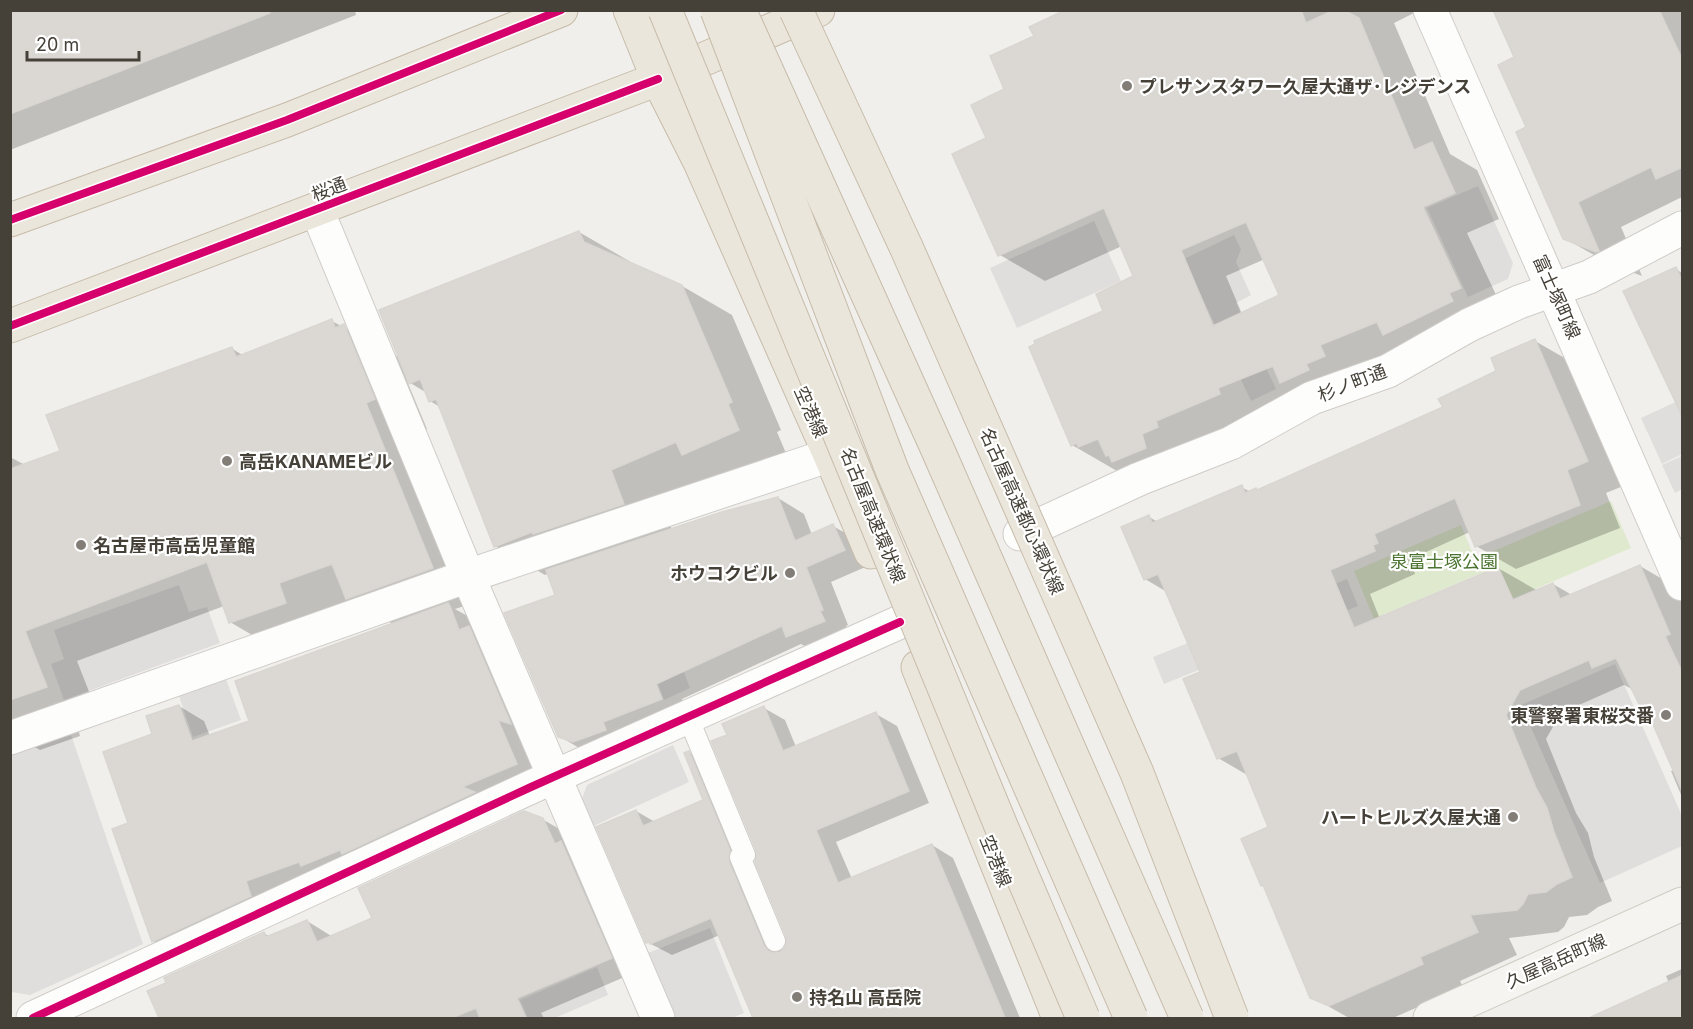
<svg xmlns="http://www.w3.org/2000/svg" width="1693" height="1029" viewBox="0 0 1693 1029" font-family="Inter,'Noto Sans JP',sans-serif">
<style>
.green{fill:#dfe9ce}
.parking{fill:#e0dedc}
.shadow{fill:#0003;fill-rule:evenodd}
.building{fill:#dbd8d4;stroke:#d9d6d1;stroke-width:1.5;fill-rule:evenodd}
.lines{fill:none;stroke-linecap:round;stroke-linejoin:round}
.lane-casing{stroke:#cfcdc9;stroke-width:22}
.street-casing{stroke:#cfcdc9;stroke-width:35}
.secondary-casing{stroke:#d0ccc3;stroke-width:35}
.highway-casing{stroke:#c6bba9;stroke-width:35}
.lane{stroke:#fdfdfc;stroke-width:20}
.street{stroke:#fdfdfc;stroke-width:33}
.secondary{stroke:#f6f4f0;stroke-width:33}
.highway{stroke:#ebe6db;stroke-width:33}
.highway-bridge-casing{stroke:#c6bba9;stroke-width:35;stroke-linecap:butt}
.highway-bridge{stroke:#ebe6db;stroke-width:33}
.cycleway-casing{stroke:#fff;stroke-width:11}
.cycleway{stroke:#d6006c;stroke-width:8}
.poi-dot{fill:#827e77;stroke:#fff;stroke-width:2}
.labels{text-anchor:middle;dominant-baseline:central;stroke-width:4.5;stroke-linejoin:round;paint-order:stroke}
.poi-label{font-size:18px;font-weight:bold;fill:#464138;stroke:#fff;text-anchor:start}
.street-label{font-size:18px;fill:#464138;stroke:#fff}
.park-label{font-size:18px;fill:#4a7430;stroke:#fff}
</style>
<rect width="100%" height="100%" fill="#f1efeb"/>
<!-- green -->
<polygon class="green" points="1611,501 1631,548 1495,606 1481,573 1374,619 1354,571 1461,525 1475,559"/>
<!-- parking -->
<g class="parking">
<polygon points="1478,186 1513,263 1508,279 1468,297 1427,208"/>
<polygon points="1094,221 1121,281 1017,328 990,268"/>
<polygon points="1234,235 1241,249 1236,262 1251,295 1236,303 1276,389 1251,401 1184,259"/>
<polygon points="1682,399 1682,454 1662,464 1641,418"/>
<polygon points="1682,456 1682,489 1675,493 1662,465"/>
<polygon points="1347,579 1358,606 1164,684 1153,657"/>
<polygon points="179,585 189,612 207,607 220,643 64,700 51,664 64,659 54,630"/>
<polygon points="656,600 690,688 664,700 631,609"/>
<polygon points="1615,664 1682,816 1682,846 1600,883 1521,705"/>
<polygon points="226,679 241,720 193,737 179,696"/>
<polygon points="71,735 143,944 30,995 11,992 10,754"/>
<polygon points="673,745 689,782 587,829 578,810 587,785"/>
<polygon points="710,928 744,1013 732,1018 674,1018 648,953"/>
<polygon points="597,967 608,995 555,1018 528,1018 520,1000"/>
</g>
<!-- shadow -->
<g class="shadow">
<polygon points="10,10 356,10 355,11 356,15 10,150"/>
<path d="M1068,10H1420L1394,23L1450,154L1477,170L1499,219L1467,233L1505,314L1370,382L1117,471L1072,445L1037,345L1105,311L1135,276L1122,246L1045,281L1000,255L988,138L1006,90L1036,37ZM1265,259L1281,296L1242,314L1226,276Z"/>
<polygon points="1494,10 1682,10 1682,197 1621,227 1642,276 1608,263 1564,238 1528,128 1516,58"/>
<polygon points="579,232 629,261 630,263 682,286 732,315 781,430 777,432 788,458 732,483 718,474 660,499 672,530 778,498 804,514 812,535 833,526 859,541 870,565 831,582 848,625 846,626 850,636 814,651 801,644 682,699 687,714 586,752 559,736 557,596 549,573 545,575 495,546 440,407 430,401 427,393 407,381 427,429 418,433 486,599 455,609 473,619 541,778 178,956 153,941 130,824 154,735 179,706 204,721 210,736 251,722 308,657 307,655 393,624 357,604 283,653 230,622 224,606 77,661 99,717 77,725 80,736 40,750 10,733 10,457 25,465 62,452 231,348 244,356 332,321 400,358"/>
<polygon points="1676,269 1682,273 1682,404"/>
<polygon points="1535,341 1575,364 1628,484 1606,493 1620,528 1516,569 1476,546 1470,532 1413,558 1418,566 1413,568 1415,574 1370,594 1380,619 1498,568 1538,591 1553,584 1572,595 1640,566 1681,590 1682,797 1671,771 1674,770 1649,711 1642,707 1634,690 1624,685 1561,713 1546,739 1576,813 1588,833 1594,857 1612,901 1598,907 1587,915 1569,917 1564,927 1558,932 1509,938 1517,955 1460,981 1463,987 1393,1018 1349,1018 1312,997 1266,886 1262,885 1270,828 1249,776 1218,758 1202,673 1167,592 1145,579 1149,517 1158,522 1241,487 1251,492 1258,491 1445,408 1498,372"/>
<polygon points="764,708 785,720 796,747 876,714 897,726 929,803 836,842 852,879 932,845 953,858 1020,1018 753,1018 720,935 672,955 647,942 636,811 655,822 705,800 689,752 710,764 750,875 782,952 786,949 788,936 758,850 729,735"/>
<polygon points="542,819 568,834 636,972 541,1013 544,1018 161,1018 149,992 264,933 270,937 307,921 333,937 374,919"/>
<polygon points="1682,969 1682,1018 1592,1018 1669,983 1666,976"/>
</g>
<!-- building -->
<g class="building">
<polygon points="10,10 270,10 270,13 10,114"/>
<path d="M1065,10H1301L1306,23L1334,10H1344L1359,18L1414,150L1432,142L1455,193L1423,207L1461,288L1449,293L1453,301L1383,335L1377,322L1320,345L1325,356L1306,364L1309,370L1280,383L1273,366L1218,388L1220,394L1156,421L1158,427L1142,434L1146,448L1112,462L1109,455L1106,456L1098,439L1078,447L1077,443L1071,446L1029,347L1035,344L1034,341L1103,311L1096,294L1133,276L1104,208L998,256L952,154L986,138L971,105L1004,89L990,56L1034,36L1029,27ZM1246,222L1279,295L1213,326L1181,250Z"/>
<polygon points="1493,10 1659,10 1683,61 1683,167 1656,179 1651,167 1578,202 1599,251 1596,252 1563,239 1516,132 1526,127 1498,65 1514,57"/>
<polygon points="579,231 584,242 682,285 732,402 728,404 739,430 682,455 676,442 611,470 624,504 533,534 532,532 494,547 436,399 429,402 420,379 409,384 379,310"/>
<polygon points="1676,267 1683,283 1683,418 1623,291"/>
<polygon points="332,319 335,328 344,324 375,399 366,403 433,568 346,599 332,564 279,583 286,603 229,623 207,562 25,631 47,687 10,700 10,469 60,451 46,415 232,347 236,357"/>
<polygon points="1535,339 1588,461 1567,470 1580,505 1475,547 1455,498 1374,534 1378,543 1373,545 1375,551 1330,570 1354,628 1498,567 1513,600 1553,583 1560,599 1640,565 1670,634 1665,636 1683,674 1683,793 1645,706 1641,708 1616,658 1592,668 1589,660 1520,690 1506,715 1536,788 1547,808 1554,832 1572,877 1557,884 1546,892 1528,894 1523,904 1517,910 1470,915 1478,932 1420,957 1423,964 1329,1006 1310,998 1263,885 1261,886 1241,839 1268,827 1237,751 1217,759 1183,679 1200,672 1158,574 1144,580 1121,527 1149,515 1152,523 1242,485 1245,493 1256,488 1257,490 1443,407 1438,399 1496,371 1491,358"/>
<polygon points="778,497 795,541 833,524 845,550 806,567 823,610 820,611 825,621 786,637 782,626 656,684 662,699 603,722 606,730 573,742 558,737 504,613 555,595 546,570 722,512"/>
<polygon points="448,603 450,606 459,630 469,626 511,724 498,720 517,764 462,787 475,792 342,854 340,850 301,866 299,862 246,881 251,896 152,942 112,829 128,823 103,752 152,734 146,716 179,705 192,741 249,721 235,681"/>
<polygon points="764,706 783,751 876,712 909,791 816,830 838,883 932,844 1005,1018 753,1018 711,918 650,944 649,942 646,943 596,827 636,810 643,826 703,800 684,753 689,751 730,850 729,862 764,946 768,951 774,953 780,952 785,948 786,936 755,862 756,850 711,741 727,735 722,724"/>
<polygon points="524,811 543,818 555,844 561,841 612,958 517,998 526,1018 480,1018 476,1008 452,1018 159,1018 147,991 166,983 164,978 264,932 266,937 307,920 317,942 372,918 358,888"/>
<polygon points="1683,975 1683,1018 1589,1018"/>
</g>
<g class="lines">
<defs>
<polyline id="lane" points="688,717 745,855 740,857 775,941"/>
<g id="street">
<polyline points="1430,10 1682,584"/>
<polyline points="317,210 468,576 658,1018"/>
<polyline points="1020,534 1139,479 1231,443 1312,398 1388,371 1469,325 1519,302 1589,277 1682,228"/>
<polyline points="10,738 468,576 830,455"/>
<polyline points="33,1018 531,787 900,622"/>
</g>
<polyline id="secondary" points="1430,1018 1682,904"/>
<g id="highway">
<polyline points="630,10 658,79 700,162 830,455 871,552"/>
<polyline points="10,220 287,120 561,10"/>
<polyline points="10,326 658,79 818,10"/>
<polyline points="918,667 1059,1018"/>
</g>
</defs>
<!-- lane casing -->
<use href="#lane" class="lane-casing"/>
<!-- street casing -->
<use href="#street" class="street-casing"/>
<!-- secondary casing -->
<use href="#secondary" class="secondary-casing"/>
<!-- highway casing -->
<use href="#highway" class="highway-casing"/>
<!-- lane -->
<use href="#lane" class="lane"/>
<!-- street -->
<use href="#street" class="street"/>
<!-- secondary -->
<use href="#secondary" class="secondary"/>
<!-- highway -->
<use href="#highway" class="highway"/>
<defs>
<g id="highway-bridge">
<polyline points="665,10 1001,826 1083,1018"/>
<polyline points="717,10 892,470 1131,1018"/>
<polyline points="737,10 742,16 937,448 1187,1018"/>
<polyline points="796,10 907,249 1137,773 1232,1018"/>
</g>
</defs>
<!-- highway-bridge casing -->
<use href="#highway-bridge" class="highway-bridge-casing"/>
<!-- highway-bridge -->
<use href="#highway-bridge" class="highway-bridge"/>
<defs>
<g id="cycleway">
<polyline points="10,220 287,120 561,10"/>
<polyline points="10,326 658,79"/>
<polyline points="33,1018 531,787 900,622"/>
</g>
</defs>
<!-- cycleway casing -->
<use href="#cycleway" class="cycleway-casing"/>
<!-- cycleway -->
<use href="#cycleway" class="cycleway"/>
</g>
<!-- markers -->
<g class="poi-dot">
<circle cx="1127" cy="86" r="6"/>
<circle cx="227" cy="461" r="6"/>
<circle cx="81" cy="545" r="6"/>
<circle cx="790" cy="573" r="6"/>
<circle cx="1666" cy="715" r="6"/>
<circle cx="1513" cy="817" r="6"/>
<circle cx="797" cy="997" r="6"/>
</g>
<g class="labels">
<!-- poi labels -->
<g class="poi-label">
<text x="1139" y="86">プレサンスタワー久屋大通ザ･レジデンス</text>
<text x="239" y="461">高岳KANAMEビル</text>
<text x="93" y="545">名古屋市高岳児童館</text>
<text x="778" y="573" text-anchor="end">ホウコクビル</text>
<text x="1654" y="715" text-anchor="end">東警察署東桜交番</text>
<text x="1501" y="817" text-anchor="end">ハートヒルズ久屋大通</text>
<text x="809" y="997">持名山 高岳院</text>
</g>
<!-- street labels -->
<g class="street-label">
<text transform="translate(329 189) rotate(-21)">桜通</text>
<text transform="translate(1557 297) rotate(66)">富士塚町線</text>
<text transform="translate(1352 383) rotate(-21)">杉ノ町通</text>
<text transform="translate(811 412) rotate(66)">空港線</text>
<text transform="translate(1022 511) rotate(66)">名古屋高速都心環状線</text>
<text transform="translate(873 515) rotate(68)">名古屋高速環状線</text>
<text transform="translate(996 861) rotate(68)">空港線</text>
<text transform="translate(1556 961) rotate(-24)">久屋高岳町線</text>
</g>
<!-- park labels -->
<g class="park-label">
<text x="1444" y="561">泉富士塚公園</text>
</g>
</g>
<!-- border -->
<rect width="1693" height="1029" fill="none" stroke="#464138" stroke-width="24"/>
<!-- scale -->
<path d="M27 51v9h112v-9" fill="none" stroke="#464138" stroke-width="3"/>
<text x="36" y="51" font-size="18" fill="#464138" stroke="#ffffff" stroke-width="4.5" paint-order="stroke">20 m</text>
</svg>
